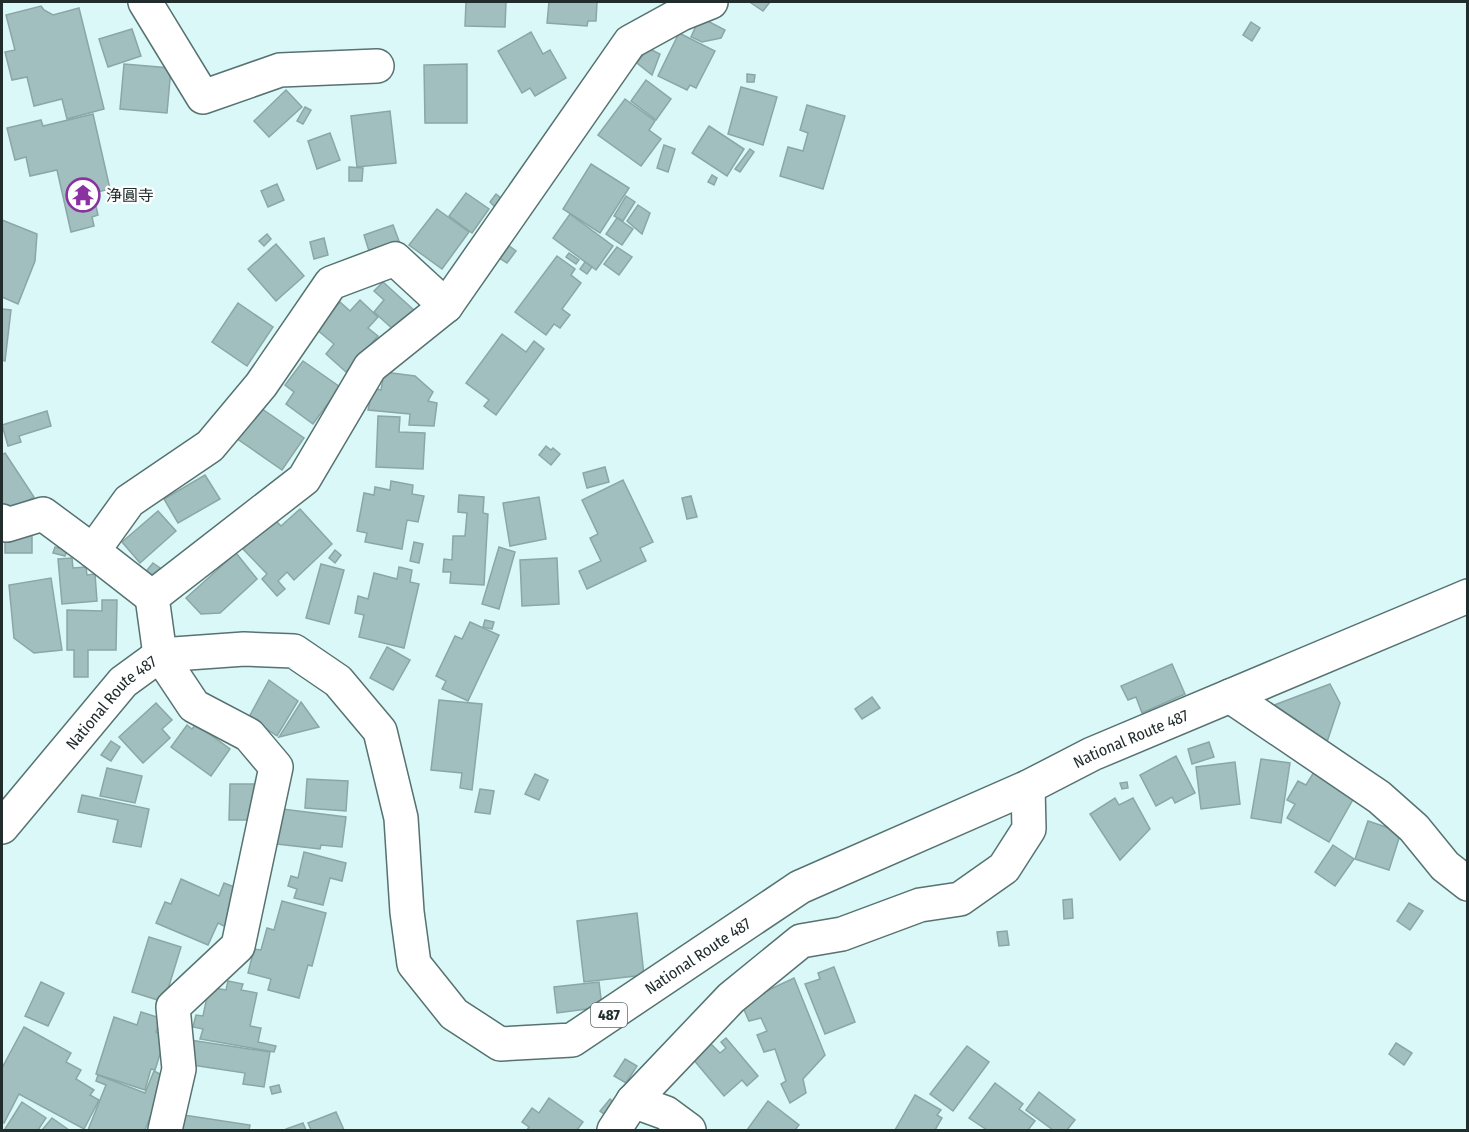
<svg xmlns="http://www.w3.org/2000/svg" width="1469" height="1132" viewBox="0 0 1469 1132" font-family="'Fira Sans Condensed','Noto Sans JP',sans-serif">
<style>
.building{fill:#a1bfbe;stroke:#8aa7a6;stroke-width:1.5}
.lines{fill:none;stroke-linecap:round;stroke-linejoin:round}
.minor-casing{stroke:#567271;stroke-width:36}
.highway-casing{stroke:#567271;stroke-width:36}
.minor{stroke:#fff;stroke-width:33}
.highway{stroke:#fff;stroke-width:33}
.labels{text-anchor:middle;dominant-baseline:central;stroke-width:4.5;stroke-linejoin:round;paint-order:stroke}
.shield{fill:#fefefe;stroke:#636b6b;stroke-width:1.5}
.shield-label{font-size:15px;font-weight:bold;fill:#212c2c}
.poi-label{font-size:16px;fill:#212c2c;stroke:#fefefe;text-anchor:start}
.street-label{font-size:16px;fill:#212c2c;stroke:#fefefe}
</style>
<rect width="100%" height="100%" fill="#d9f8f7"/>
<!-- building -->
<g class="building">
<polygon points="466,2 506,2 505,27 465,26"/>
<polygon points="549,2 597,2 596,21 588,21 587,26 547,23"/>
<polygon points="752,2 770,2 763,11 751,3"/>
<polygon points="41,6 44,10 53,15 79,8 104,109 67,119 62,99 34,106 27,77 12,80 5,52 15,50 6,15"/>
<polygon points="700,17 725,30 721,38 702,42 691,37"/>
<polygon points="1251,22 1260,28 1252,41 1243,35"/>
<polygon points="132,29 141,56 108,67 99,39"/>
<polygon points="531,32 543,54 550,50 566,78 535,96 530,88 522,93 498,51"/>
<polygon points="679,33 715,51 696,88 690,85 687,90 658,76"/>
<polygon points="648,48 660,54 652,75 637,63"/>
<polygon points="124,64 171,68 167,113 120,109"/>
<polygon points="467,64 467,123 425,123 424,65"/>
<polygon points="747,74 755,75 754,82 747,82"/>
<polygon points="646,80 671,99 656,120 631,101"/>
<polygon points="741,87 777,97 763,145 728,134"/>
<polygon points="286,90 302,107 269,137 254,121"/>
<polygon points="625,99 655,121 649,130 661,139 641,166 598,135"/>
<polygon points="807,105 845,116 823,189 780,176 788,147 803,151 808,133 800,130"/>
<polygon points="305,107 311,110 303,124 297,121"/>
<polygon points="390,111 396,163 357,167 351,116"/>
<polygon points="93,114 110,189 93,193 98,215 92,217 94,226 71,232 57,170 30,176 26,157 15,160 7,128 41,120 43,126"/>
<polygon points="709,126 744,149 727,176 692,153"/>
<polygon points="330,133 340,160 317,169 308,141"/>
<polygon points="664,145 675,149 668,172 657,168"/>
<polygon points="750,149 754,152 740,172 735,169"/>
<polygon points="591,164 629,188 600,233 563,209"/>
<polygon points="349,167 363,168 362,181 349,181"/>
<polygon points="712,175 717,178 714,185 708,182"/>
<polygon points="277,184 284,200 268,207 261,191"/>
<polygon points="466,193 489,209 472,233 449,216"/>
<polygon points="496,194 501,198 495,207 490,202"/>
<polygon points="626,196 635,202 623,221 614,216"/>
<polygon points="638,205 650,213 642,234 627,221"/>
<polygon points="437,209 469,232 442,269 409,245"/>
<polygon points="570,214 613,246 596,270 553,238"/>
<polygon points="617,218 633,229 622,245 606,234"/>
<polygon points="2,220 37,234 35,261 18,304 2,297"/>
<polygon points="393,225 399,241 369,251 364,235"/>
<polygon points="267,234 271,239 264,246 259,241"/>
<polygon points="324,238 328,255 314,259 310,242"/>
<polygon points="505,243 516,251 507,263 496,256"/>
<polygon points="276,244 304,276 276,301 248,269"/>
<polygon points="617,247 632,257 619,275 604,264"/>
<polygon points="569,253 579,260 576,264 566,257"/>
<polygon points="557,256 575,269 571,275 581,283 562,309 570,315 560,328 554,324 546,335 515,312"/>
<polygon points="585,262 592,267 587,274 580,269"/>
<polygon points="383,282 415,311 396,332 374,312 384,300 374,291"/>
<polygon points="360,300 378,317 368,328 378,336 346,372 326,354 334,344 316,329 340,302 350,311"/>
<polygon points="238,303 273,327 247,366 212,342"/>
<polygon points="2,309 11,310 5,361 2,360"/>
<polygon points="502,334 526,352 534,341 544,349 496,415 484,406 489,400 466,383"/>
<polygon points="303,361 340,387 313,424 286,404 294,392 285,385"/>
<polygon points="384,372 415,376 433,392 428,401 437,403 434,426 409,425 410,414 368,410 373,388 381,390"/>
<polygon points="258,406 304,438 282,470 236,438"/>
<polygon points="47,411 51,426 19,436 21,442 8,446 2,425"/>
<polygon points="378,416 400,417 399,432 425,433 423,469 376,467"/>
<polygon points="546,446 551,450 553,448 560,454 551,465 539,455"/>
<polygon points="5,453 34,497 2,518 2,455"/>
<polygon points="605,467 609,482 587,488 583,473"/>
<polygon points="205,475 220,499 178,523 164,499"/>
<polygon points="623,480 653,542 640,548 646,561 587,589 579,571 601,561 590,538 598,534 582,500"/>
<polygon points="391,481 413,485 412,494 424,496 418,522 407,520 402,549 365,542 367,533 357,531 364,493 374,495 375,487 390,490"/>
<polygon points="459,495 484,497 483,513 488,514 484,585 450,583 451,572 443,572 444,559 452,560 453,536 465,536 467,513 458,512"/>
<polygon points="691,496 697,517 687,519 682,498"/>
<polygon points="539,497 546,539 510,546 503,503"/>
<polygon points="300,509 332,544 294,580 287,572 278,581 285,589 277,596 262,579 267,574 243,549 275,520 281,526"/>
<polygon points="158,511 176,531 140,563 122,542"/>
<polygon points="32,535 32,553 5,553 5,536"/>
<polygon points="414,542 423,544 419,563 410,561"/>
<polygon points="55,547 67,550 65,556 53,553"/>
<polygon points="499,547 515,552 499,609 482,604"/>
<polygon points="335,550 341,555 335,563 329,558"/>
<polygon points="236,553 257,579 220,613 201,614 186,598"/>
<polygon points="72,558 73,568 86,567 87,575 95,574 97,601 62,604 58,559"/>
<polygon points="557,558 559,604 522,606 520,560"/>
<polygon points="153,563 160,568 150,581 143,575"/>
<polygon points="321,564 344,570 329,624 306,618"/>
<polygon points="399,567 412,570 410,582 419,584 404,648 359,637 364,615 355,613 358,596 368,599 374,573 397,579"/>
<polygon points="51,578 62,650 34,653 14,638 9,585"/>
<polygon points="102,600 117,600 116,650 88,650 88,677 74,677 74,650 67,650 67,610 102,611"/>
<polygon points="485,620 494,622 492,629 483,627"/>
<polygon points="470,622 499,635 468,701 442,689 446,681 436,676 455,636 462,639"/>
<polygon points="387,647 410,660 393,690 370,678"/>
<polygon points="1172,664 1185,694 1142,713 1136,697 1128,700 1121,686"/>
<polygon points="269,680 298,701 277,736 249,717"/>
<polygon points="1330,684 1340,703 1324,751 1269,707"/>
<polygon points="872,697 880,708 862,719 855,709"/>
<polygon points="439,700 482,704 472,790 460,788 462,773 431,770"/>
<polygon points="301,702 319,727 279,737"/>
<polygon points="156,703 172,720 162,729 170,738 143,763 119,737"/>
<polygon points="196,724 230,749 211,776 171,747 187,725 192,729"/>
<polygon points="111,741 120,747 111,761 101,755"/>
<polygon points="1209,742 1214,757 1192,764 1188,749"/>
<polygon points="1176,756 1195,793 1175,803 1172,797 1156,806 1140,775"/>
<polygon points="1261,759 1290,763 1281,823 1251,818"/>
<polygon points="1235,762 1240,804 1201,809 1196,767"/>
<polygon points="107,768 142,776 135,803 100,796"/>
<polygon points="1314,772 1355,796 1329,842 1287,818 1295,804 1287,800 1298,781 1306,785"/>
<polygon points="535,774 548,780 539,800 525,794"/>
<polygon points="307,779 348,781 346,811 305,808"/>
<polygon points="1127,782 1128,788 1122,789 1120,783"/>
<polygon points="230,784 256,784 255,820 229,820"/>
<polygon points="480,789 494,791 490,814 475,812"/>
<polygon points="82,795 149,809 141,847 113,842 118,820 78,812"/>
<polygon points="1115,798 1119,805 1133,798 1150,829 1120,860 1090,814"/>
<polygon points="282,809 346,817 342,847 321,845 320,849 277,844"/>
<polygon points="1368,821 1401,832 1389,870 1355,859"/>
<polygon points="1333,845 1354,859 1335,886 1315,872"/>
<polygon points="304,852 346,863 342,881 330,878 323,905 294,898 297,889 288,886 291,876 298,878"/>
<polygon points="181,879 219,896 224,883 242,890 226,927 218,923 208,945 156,923 165,902 171,904"/>
<polygon points="1072,899 1073,918 1064,919 1063,900"/>
<polygon points="282,901 326,913 312,966 308,965 299,998 268,990 271,979 248,973 254,949 261,950 267,928 274,930"/>
<polygon points="1409,903 1423,911 1410,930 1397,921"/>
<polygon points="637,913 644,975 584,982 577,921"/>
<polygon points="1007,931 1009,945 999,946 997,932"/>
<polygon points="149,937 181,947 164,1002 132,992"/>
<polygon points="834,967 855,1022 825,1034 805,984 820,979 818,973"/>
<polygon points="794,978 825,1055 803,1079 806,1093 790,1103 781,1084 786,1081 775,1049 764,1052 757,1035 767,1031 761,1018 749,1021 741,1003"/>
<polygon points="228,981 243,984 241,990 257,993 250,1026 261,1028 258,1042 276,1046 274,1052 200,1039 203,1029 193,1027 196,1015 203,1016 209,987 226,990"/>
<polygon points="41,982 64,993 48,1026 25,1016"/>
<polygon points="599,982 602,1007 557,1013 554,987"/>
<polygon points="141,1012 160,1018 156,1032 166,1035 155,1070 151,1069 145,1090 96,1074 114,1017 137,1025"/>
<polygon points="24,1027 71,1053 66,1062 81,1070 76,1079 94,1090 90,1095 99,1100 84,1129 19,1094 4,1123 2,1122 2,1068"/>
<polygon points="726,1038 758,1076 747,1086 742,1080 724,1096 693,1059 711,1044 720,1053 726,1048 721,1042"/>
<polygon points="190,1040 270,1052 264,1087 243,1084 245,1073 186,1064"/>
<polygon points="1396,1043 1412,1053 1404,1065 1389,1054"/>
<polygon points="967,1046 989,1062 953,1111 930,1094"/>
<polygon points="625,1059 637,1066 626,1083 614,1076"/>
<polygon points="154,1071 166,1077 145,1130 88,1130 106,1085 96,1081 98,1075 145,1093"/>
<polygon points="995,1083 1023,1104 1019,1109 1035,1121 1028,1130 987,1130 969,1118"/>
<polygon points="279,1085 281,1092 272,1094 270,1087"/>
<polygon points="1039,1092 1075,1120 1067,1130 1053,1130 1026,1110"/>
<polygon points="915,1095 941,1110 937,1115 942,1118 935,1130 895,1130"/>
<polygon points="549,1098 583,1122 577,1130 527,1130 529,1127 522,1122 532,1108 539,1113"/>
<polygon points="610,1099 618,1106 608,1117 600,1111"/>
<polygon points="768,1101 799,1125 795,1130 747,1130"/>
<polygon points="22,1102 46,1118 38,1130 7,1130 5,1129"/>
<polygon points="336,1112 344,1130 311,1130 308,1123"/>
<polygon points="177,1114 250,1125 249,1130 175,1130"/>
<polygon points="52,1118 69,1130 42,1130"/>
<polygon points="303,1123 306,1130 286,1130 286,1129"/>
</g>
<g class="lines">
<defs>
<g id="minor">
<polyline points="145,2 203,97 280,70 377,66"/>
<polyline points="2,521 7,525 43,514 93,551"/>
<polyline points="152,597 93,551 129,501 210,446 261,385 331,283 395,259 446,306"/>
<polyline points="1230,696 1379,797 1414,828 1445,866 1468,884"/>
<polyline points="633,1101 666,1113 689,1130"/>
<polyline points="165,1130 179,1069 173,1007 238,946 276,767 249,735 194,706 160,655 152,597 304,479 370,367 446,306 630,42 681,14 711,2"/>
<polyline points="614,1130 633,1101 731,998 801,941 842,934 920,905 960,899 1004,868 1029,829 1028,787"/>
</g>
<g id="highway">
<path id="s1" d="M2,827L123,682L160,655L244,649L294,651L338,681L380,731L401,818L407,912L414,964L454,1014L500,1044L572,1040L800,887L1028,787L1092,754L1468,596"/>
</g>
</defs>
<!-- minor casing -->
<use href="#minor" class="minor-casing"/>
<!-- highway casing -->
<use href="#highway" class="highway-casing"/>
<!-- minor -->
<use href="#minor" class="minor"/>
<!-- highway -->
<use href="#highway" class="highway"/>
</g>
<!-- icons -->
<defs>
<symbol id="temple-ring" viewBox="-11 -11 22 22"><circle r="9.5" fill="#fefefe" stroke="#8a33a0" stroke-width="1.5"/><path d="M0-6L5-2H3V0L6.5 2.5H4V6H1.5V3h-3V6H-4V2.5H-6.5L-3 0V-2H-5Z" fill="#8a33a0"/></symbol>
</defs>
<g fill-rule="evenodd">
<use href="#temple-ring" x="64" y="176" width="38" height="38"/>
</g>
<g class="labels">
<!-- shield labels -->
<rect class="shield" x="591" y="1003" width="36" height="24" rx="4.5"/>
<g class="shield-label">
<text x="609" y="1015">487</text>
</g>
<!-- poi labels -->
<g class="poi-label">
<text x="106" y="195">浄圓寺</text>
</g>
<!-- street labels -->
<g class="street-label">
<text stroke="none"><textPath href="#s1" startOffset="166">National Route 487</textPath></text>
<text stroke="none"><textPath href="#s1" startOffset="1552">National Route 487</textPath></text>
<text stroke="none"><textPath href="#s1" startOffset="1066">National Route 487</textPath></text>
</g>
</g>
<!-- border -->
<rect width="1469" height="1132" fill="none" stroke="#212c2c" stroke-width="6"/>
</svg>
